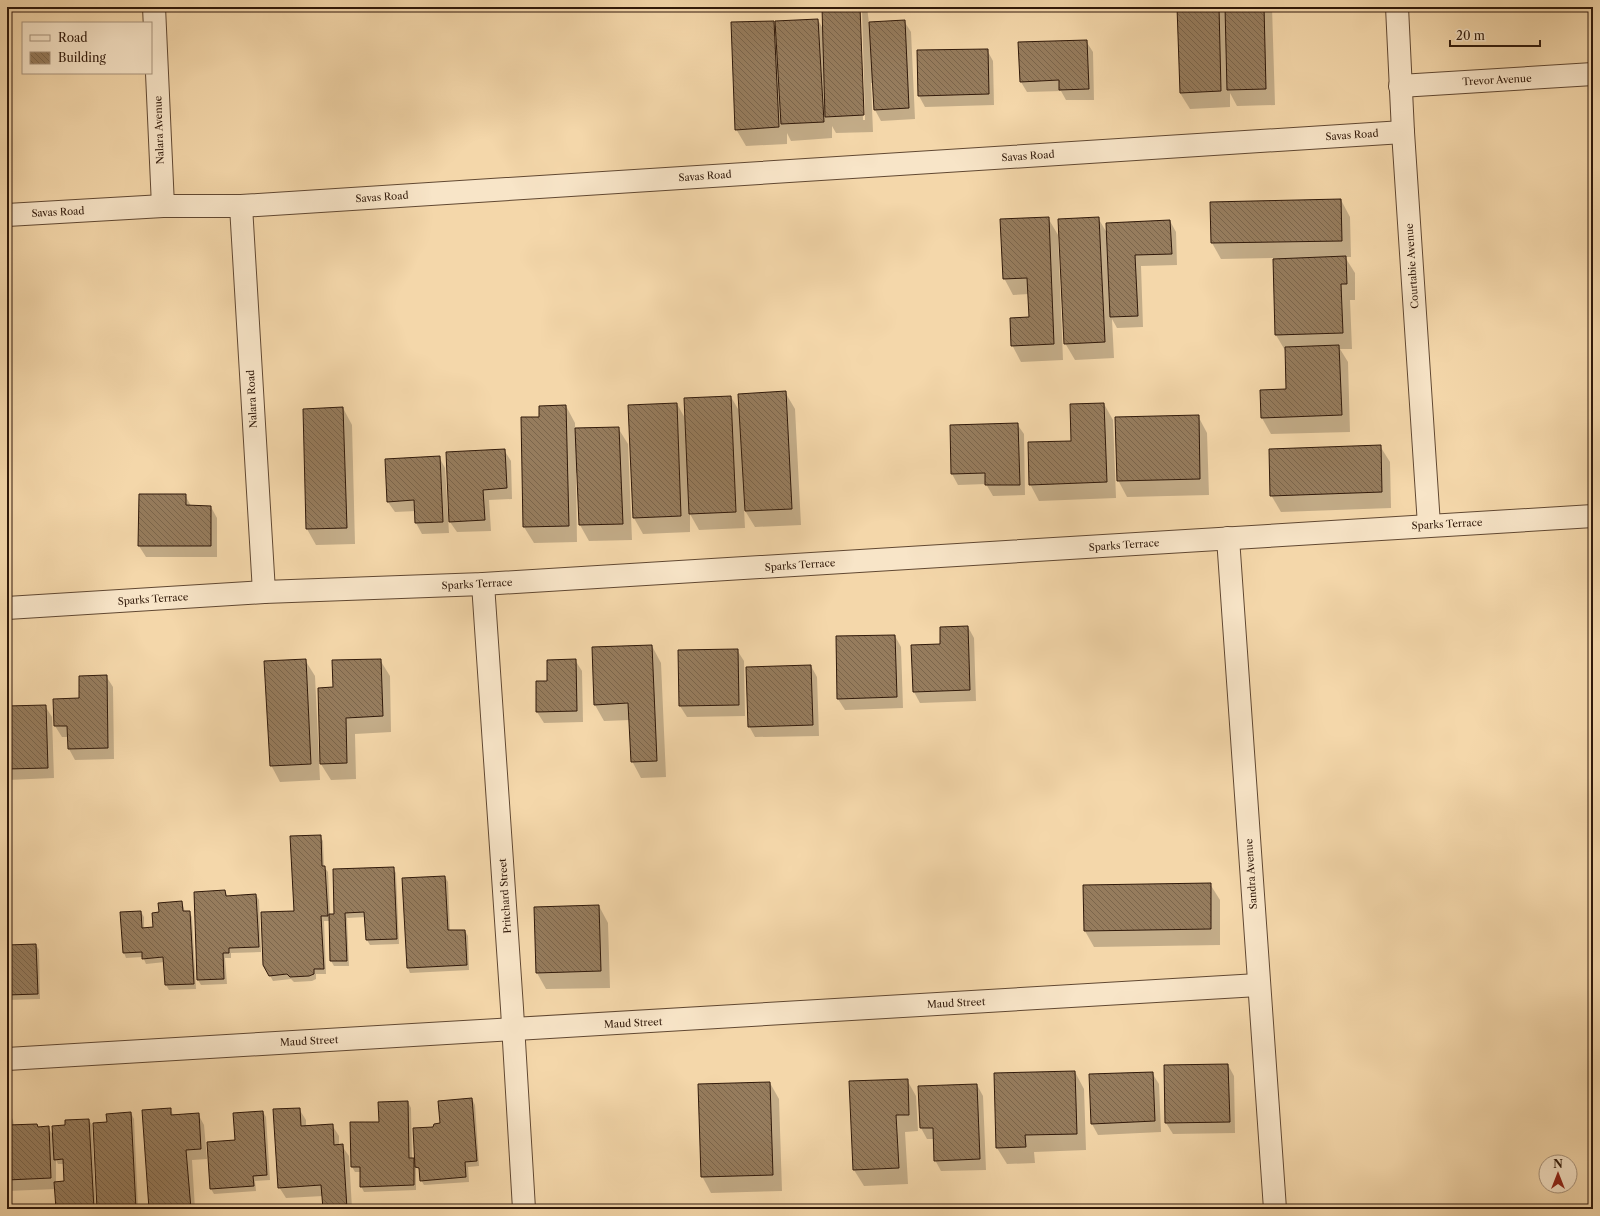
<svg xmlns="http://www.w3.org/2000/svg" width="1600" height="1216" viewBox="0 0 1600 1216" font-family="'Libre Caslon Text',serif">
<style>
.shadow{fill:#0003;fill-rule:evenodd}
.building{fill:url(#building-back-hatch);stroke:#30190a}
.lines{fill:none;stroke-linecap:round;stroke-linejoin:round}
.minor-casing{stroke:#614832;stroke-width:24}
.minor{stroke:#f8e5c8;stroke-width:22}
.labels{text-anchor:middle;dominant-baseline:central;stroke-width:3;stroke-linejoin:round;paint-order:stroke}
.street-label{font-size:10px;fill:#30190a;stroke:#f8e5c8}
</style>
<defs>
<pattern id="building-back-hatch" width="6" height="6" patternUnits="userSpaceOnUse"><rect width="6" height="6" fill="#967c5d"/><path d="M-1 5l2 2M0 0l6 6M5-1l2 2" fill="none" stroke="#7b654b"/></pattern>
</defs>
<rect width="100%" height="100%" fill="#f4d7aa"/>
<filter id="stains"><feTurbulence type="fractalNoise" baseFrequency=".005" numOctaves="4"/><feColorMatrix values="0 0 0 0 .2 0 0 0 0 .09 0 0 0 0 .02 0 0 0 .5 -.17"/></filter>
<radialGradient id="worn" r=".72"><stop offset=".6" stop-color="#630" stop-opacity="0"/><stop offset="1" stop-color="#630" stop-opacity=".3"/></radialGradient>
<!-- shadow -->
<g class="shadow">
<path d="M823,7H867L869,23L904,21L911,32L915,119L881,121L875,110L873,83H871L873,132L836,133L832,126V138L791,141L787,133V144L746,146L736,129L773,22L776,27L818,20L823,29ZM860,8H862L865,120H863Z"/>
<polygon points="1178,7 1272,7 1275,105 1237,106 1230,93 1230,107 1190,109 1180,93"/>
<polygon points="1086,41 1093,52 1094,100 1066,100 1061,91 1027,92 1021,82"/>
<polygon points="987,50 993,61 994,105 925,107 919,96 918,51"/>
<polygon points="1341,200 1350,217 1351,257 1345,257 1355,273 1355,300 1350,300 1352,349 1340,349 1348,362 1350,432 1271,434 1262,418 1287,390 1286,352 1276,335 1273,258 1221,259 1212,243 1211,203"/>
<polygon points="1048,218 1058,235 1063,360 1021,362 1012,345 1030,318 1029,294 1013,295 1004,278"/>
<polygon points="1098,218 1107,233 1170,221 1176,232 1177,265 1141,266 1143,327 1117,328 1112,319 1114,358 1075,360 1065,343"/>
<polygon points="785,392 795,409 801,525 755,527 744,509 745,528 699,530 690,514 690,532 643,534 634,518 677,404 686,420 731,397 741,414"/>
<polygon points="1104,404 1113,420 1116,498 1039,501 1030,484 1072,442"/>
<polygon points="566,406 575,423 575,429 618,428 628,444 632,540 589,541 580,525 578,473 576,473 577,542 534,543 524,527 540,418"/>
<polygon points="343,408 352,425 355,544 316,545 307,529"/>
<polygon points="1198,416 1207,433 1209,495 1127,497 1118,480"/>
<polygon points="1017,424 1024,434 1025,495 993,496 986,484 958,485 952,474"/>
<polygon points="1380,446 1390,462 1391,508 1281,512 1271,495"/>
<polygon points="504,450 511,461 512,499 489,500 491,531 457,532 450,522"/>
<polygon points="439,457 445,468 449,533 422,534 416,523 416,511 395,512 388,502"/>
<polygon points="185,495 191,506 211,507 217,518 217,557 146,557 139,546"/>
<polygon points="968,627 974,638 976,701 920,703 914,692 941,645"/>
<polygon points="895,636 901,647 903,708 845,710 838,699"/>
<polygon points="652,646 661,663 666,777 641,778 632,761 630,720 604,721 595,705"/>
<polygon points="737,650 744,661 745,716 687,717 680,706 679,651"/>
<polygon points="305,660 315,676 319,760 321,760 334,688 380,660 390,676 391,732 355,734 356,779 331,780 319,761 320,780 280,782 271,765"/>
<polygon points="575,660 582,671 583,722 544,723 537,712 548,682"/>
<polygon points="811,666 817,677 819,736 755,737 749,726"/>
<polygon points="106,676 113,687 114,759 75,760 69,749 68,737 62,737 55,726 80,699"/>
<polygon points="45,706 52,717 54,778 7,780 7,707"/>
<polygon points="320,836 323,841 324,867 328,872 330,915 335,915 393,868 396,873 399,944 370,945 367,940 366,917 347,918 349,966 334,966 331,961 330,921 324,921 326,974 316,974 316,979 312,981 294,982 291,979 273,981 264,965 295,912"/>
<polygon points="445,877 448,882 450,931 465,931 468,936 469,970 410,973 408,968 403,879"/>
<polygon points="1210,884 1220,900 1220,945 1094,947 1085,931"/>
<polygon points="225,891 228,897 256,895 259,900 261,952 231,953 231,958 225,958 227,984 201,985 198,980 195,893"/>
<polygon points="182,902 185,912 189,912 192,917 196,989 169,990 166,985 165,962 146,964 143,957 126,958 124,953 141,912 144,917 144,929 154,928 160,913"/>
<polygon points="599,906 608,923 610,988 546,989 537,973 535,908"/>
<polygon points="36,945 39,950 40,999 7,1000 7,946"/>
<polygon points="1228,1065 1234,1076 1235,1133 1173,1134 1166,1123 1165,1066"/>
<polygon points="1075,1072 1084,1089 1086,1150 1034,1152 1035,1163 1007,1164 997,1148"/>
<polygon points="1152,1073 1159,1084 1161,1132 1098,1135 1092,1124"/>
<polygon points="907,1080 916,1096 918,1131 905,1132 908,1184 864,1186 854,1170"/>
<polygon points="770,1083 779,1099 782,1191 711,1193 702,1176"/>
<polygon points="977,1085 983,1096 986,1170 941,1171 935,1160 934,1139 927,1139 921,1128 919,1087"/>
<polygon points="472,1099 475,1105 479,1166 468,1167 469,1182 424,1185 421,1180 421,1172 416,1166 416,1190 364,1192 361,1186 361,1172 355,1172 352,1167 380,1123 408,1102 411,1108 412,1159 416,1164 434,1128"/>
<path d="M7,1109L13,1120L14,1126L48,1127L54,1137L67,1126L89,1120L92,1125L96,1209H57L56,1189L7,1191ZM56,1160L58,1164H64L65,1182L56,1183Z"/>
<polygon points="170,1109 174,1116 198,1114 204,1125 207,1159 192,1160 195,1209 150,1209"/>
<polygon points="299,1109 306,1120 306,1127 332,1125 339,1136 339,1146 342,1146 349,1156 352,1209 324,1209 323,1196 286,1198 279,1187"/>
<polygon points="263,1112 266,1117 270,1180 255,1181 256,1191 214,1194 211,1189 236,1141"/>
<polygon points="131,1113 134,1119 138,1209 98,1209 108,1123"/>
</g>
<!-- building -->
<g class="building">
<polygon points="822,7 860,7 864,115 825,117"/>
<polygon points="1177,7 1219,7 1221,91 1180,93"/>
<polygon points="1225,7 1264,7 1266,89 1227,90"/>
<polygon points="818,19 824,122 781,124 775,21"/>
<polygon points="905,20 909,108 874,110 869,22"/>
<polygon points="774,21 779,127 735,130 731,22"/>
<polygon points="1087,40 1089,89 1059,90 1059,80 1020,82 1018,42"/>
<polygon points="988,49 989,94 918,96 917,50"/>
<polygon points="1341,199 1342,241 1211,243 1210,202"/>
<polygon points="1049,217 1054,344 1011,346 1010,318 1029,317 1027,278 1003,279 1000,219"/>
<polygon points="1099,217 1105,342 1064,344 1058,219"/>
<polygon points="1170,220 1172,254 1135,255 1138,316 1110,317 1106,223"/>
<polygon points="1346,256 1347,284 1341,284 1343,333 1275,335 1273,259"/>
<polygon points="1339,345 1342,415 1261,418 1260,390 1286,389 1285,347"/>
<polygon points="786,391 792,509 745,511 738,394"/>
<polygon points="731,396 736,512 689,514 684,398"/>
<polygon points="677,403 681,516 633,518 628,405"/>
<polygon points="1104,403 1107,482 1029,485 1028,442 1071,441 1070,404"/>
<polygon points="566,405 569,526 523,527 521,417 539,417 539,406"/>
<polygon points="343,407 347,528 306,529 303,409"/>
<polygon points="1199,415 1200,479 1117,481 1115,417"/>
<polygon points="1018,423 1020,485 985,485 985,473 951,474 950,425"/>
<polygon points="619,427 623,524 579,525 575,428"/>
<polygon points="1381,445 1382,492 1270,496 1269,449"/>
<polygon points="505,449 507,488 483,490 485,520 449,522 446,452"/>
<polygon points="440,456 443,522 415,523 414,500 387,502 385,459"/>
<polygon points="139,494 186,494 186,505 211,506 211,546 138,546"/>
<polygon points="968,626 970,690 913,692 911,645 940,644 940,627"/>
<polygon points="895,635 897,697 837,699 836,636"/>
<polygon points="652,645 657,761 631,762 628,703 594,705 592,647"/>
<polygon points="738,649 739,705 679,706 678,650"/>
<polygon points="306,659 311,764 270,766 264,661"/>
<polygon points="381,659 383,716 346,718 347,763 320,764 318,688 333,687 332,660"/>
<polygon points="576,659 577,711 536,712 536,681 547,681 547,660"/>
<polygon points="811,665 813,725 748,727 746,667"/>
<polygon points="107,675 108,748 68,749 67,726 54,726 53,699 79,698 79,676"/>
<polygon points="46,705 48,768 7,769 7,706"/>
<polygon points="321,835 322,866 325,866 328,916 321,916 324,969 314,969 314,974 309,976 290,977 287,974 269,976 263,965 261,912 294,911 290,836"/>
<polygon points="394,867 397,939 366,940 364,912 345,913 347,961 330,961 329,914 334,914 333,869"/>
<polygon points="445,876 448,930 465,930 467,965 407,968 402,878"/>
<polygon points="1211,883 1211,929 1084,931 1083,885"/>
<polygon points="225,890 226,896 256,894 259,947 229,948 229,953 223,953 224,979 197,980 194,892"/>
<polygon points="182,901 183,911 190,911 194,984 165,985 163,957 142,959 142,952 123,953 120,912 141,911 142,928 153,927 152,913 159,912 158,903"/>
<polygon points="599,905 601,971 536,973 534,907"/>
<polygon points="36,944 38,994 7,995 7,945"/>
<polygon points="1228,1064 1230,1122 1165,1123 1164,1065"/>
<polygon points="1075,1071 1077,1134 1025,1135 1026,1147 996,1148 994,1073"/>
<polygon points="1153,1072 1155,1121 1091,1124 1089,1074"/>
<polygon points="908,1079 909,1115 896,1115 899,1168 853,1170 849,1081"/>
<polygon points="770,1082 773,1175 701,1177 698,1084"/>
<polygon points="977,1084 980,1159 934,1161 933,1128 920,1128 918,1086"/>
<polygon points="472,1098 477,1161 465,1162 466,1177 420,1181 419,1168 415,1167 413,1128 433,1127 434,1124 440,1123 438,1101"/>
<polygon points="408,1101 409,1158 414,1158 414,1185 360,1187 360,1167 351,1167 350,1122 379,1122 378,1102"/>
<polygon points="7,1108 8,1125 37,1124 38,1127 49,1126 51,1178 7,1180"/>
<polygon points="171,1108 171,1115 199,1113 201,1149 186,1150 191,1209 149,1209 142,1110"/>
<polygon points="300,1108 301,1126 333,1124 334,1145 343,1144 347,1209 323,1209 321,1185 278,1188 273,1109"/>
<polygon points="263,1111 267,1175 253,1176 254,1186 210,1189 207,1142 235,1140 233,1113"/>
<polygon points="131,1112 136,1209 97,1209 93,1123 107,1122 106,1114"/>
<polygon points="89,1119 94,1209 56,1209 54,1182 64,1181 63,1159 54,1160 52,1126 65,1125 65,1120"/>
</g>
<g class="lines">
<defs>
<g id="minor">
<polyline points="154,7 163,206"/>
<polyline points="1397,7 1403,132 1429,525"/>
<polyline points="1400,86 1593,74"/>
<polyline points="241,206 264,592"/>
<polyline points="7,215 163,206 241,206 1403,132"/>
<polyline points="1228,538 1275,1209"/>
<polyline points="483,584 512,1008 524,1209"/>
<polyline points="7,608 264,592 483,584 1593,516"/>
<polyline points="7,1059 1258,985"/>
</g>
</defs>
<!-- minor casing -->
<use href="#minor" class="minor-casing"/>
<!-- minor -->
<use href="#minor" class="minor"/>
</g>
<g class="labels">
<!-- street labels -->
<g class="street-label">
<text transform="translate(1497 80) rotate(-3)">Trevor Avenue</text>
<text transform="translate(159 130) rotate(-92)">Nalara Avenue</text>
<text transform="translate(1352 135) rotate(-4)">Savas Road</text>
<text transform="translate(1028 156) rotate(-4)">Savas Road</text>
<text transform="translate(705 176) rotate(-4)">Savas Road</text>
<text transform="translate(382 197) rotate(-4)">Savas Road</text>
<text transform="translate(58 212) rotate(-3)">Savas Road</text>
<text transform="translate(1412 266) rotate(-94)">Courtabie Avenue</text>
<text transform="translate(252 399) rotate(-93)">Nalara Road</text>
<text transform="translate(1447 524) rotate(-3)">Sparks Terrace</text>
<text transform="translate(1124 545) rotate(-4)">Sparks Terrace</text>
<text transform="translate(800 565) rotate(-4)">Sparks Terrace</text>
<text transform="translate(477 584) rotate(-3)">Sparks Terrace</text>
<text transform="translate(153 599) rotate(-4)">Sparks Terrace</text>
<text transform="translate(1251 874) rotate(-94)">Sandra Avenue</text>
<text transform="translate(505 896) rotate(-94)">Pritchard Street</text>
<text transform="translate(956 1003) rotate(-3)">Maud Street</text>
<text transform="translate(633 1023) rotate(-3)">Maud Street</text>
<text transform="translate(309 1041) rotate(-3)">Maud Street</text>
</g>
</g>
<!-- margin -->
<rect width="1600" height="1216" fill="none" stroke="#f4d7aa" stroke-width="24"/>
<rect x="8" y="8" width="1584" height="1200" fill="none" stroke="#30190a" stroke-width="2"/>
<rect x="12" y="12" width="1576" height="1192" fill="none" stroke="#30190a"/>
<!-- legend -->
<rect x="22" y="22" width="130" height="52" fill="#f8e5c8" stroke="#a8937c"/>
<rect x="30" y="35" width="20" height="6" fill="#f8e5c8" stroke="#a8937c"/>
<text x="58" y="42" font-size="12" fill="#30190a">Road</text>
<rect x="30" y="52" width="20" height="12" fill="url(#building-back-hatch)" stroke="#a8937c"/>
<text x="58" y="62" font-size="12" fill="#30190a">Building</text>
<!-- north arrow -->
<g transform="translate(1558 1174)"><circle r="19" fill="#f8e5c8" stroke="#a8937c"/>
<path d="M0-3L7 15L0 10L-7 15Z" fill="#8f2418"/>
<text y="-6" font-size="11" font-weight="bold" text-anchor="middle" fill="#30190a">N</text>
</g>
<!-- scale -->
<path d="M1450 40v6h90v-6" fill="none" stroke="#30190a" stroke-width="2"/>
<text x="1456" y="40" font-size="12" fill="#30190a" stroke="#f8e5c8" stroke-width="3" paint-order="stroke">20 m</text>
<rect width="100%" height="100%" filter="url(#stains)"/>
<rect width="100%" height="100%" fill="url(#worn)"/>
</svg>
